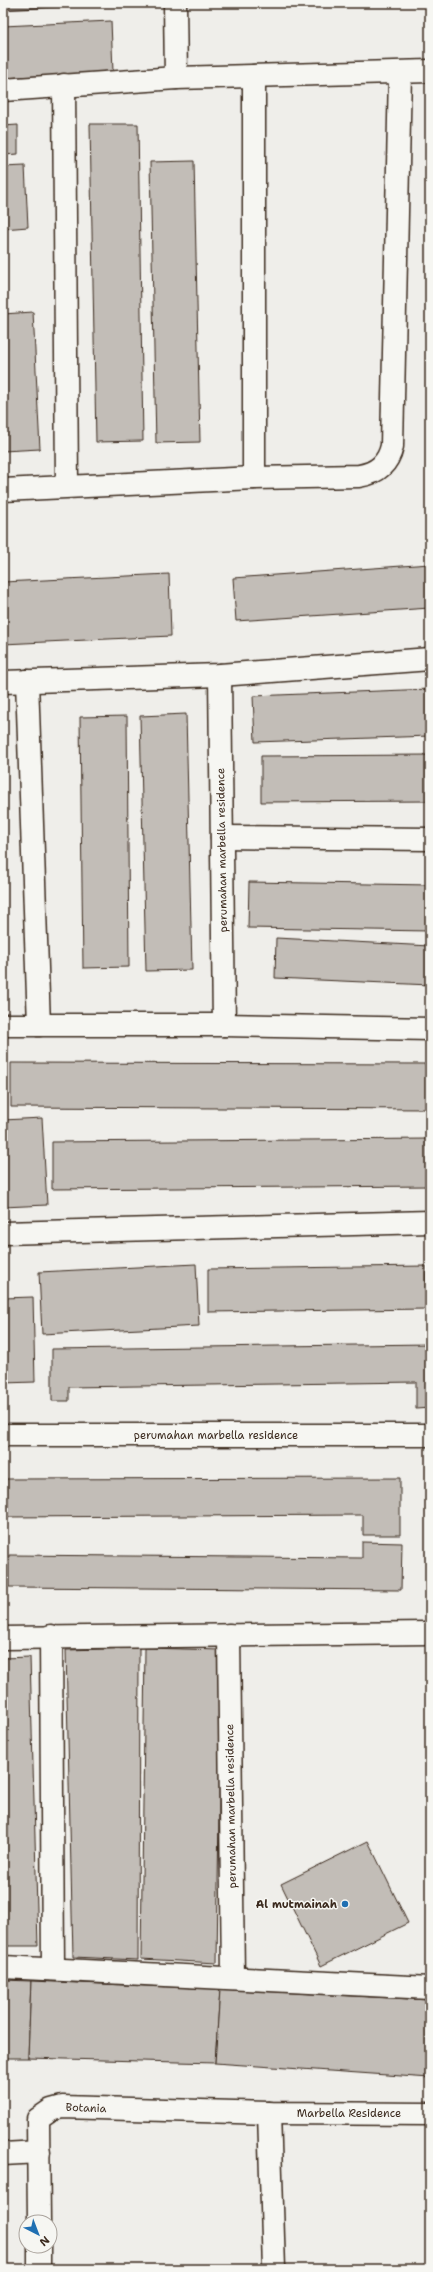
<svg xmlns="http://www.w3.org/2000/svg" width="433" height="2272" viewBox="0 0 433 2272" font-family="'Shantell Sans',sans-serif">
<style>
.building{fill:#c2bdb7;stroke:#3b2a1e}
.lines{fill:none;stroke-linecap:round;stroke-linejoin:round}
.minor-casing{stroke:#3b2a1e;stroke-width:25}
.minor{stroke:#f6f6f2;stroke-width:22}
.poi-dot{fill:#1f6fb2;stroke:#f6f6f2;stroke-width:1.5}
.labels{text-anchor:middle;dominant-baseline:central;stroke-width:3;stroke-linejoin:round;paint-order:stroke}
.street-label{font-size:11px;fill:#3b2a1e;stroke:#f6f6f2}
.poi-label{font-size:11px;font-weight:bold;fill:#3b2a1e;stroke:#f6f6f2;text-anchor:end}
</style>
<rect width="100%" height="100%" fill="#efeeea"/>
<filter id="ink" filterUnits="userSpaceOnUse"><feTurbulence type="fractalNoise" baseFrequency=".025" numOctaves="2"/><feDisplacementMap in="SourceGraphic" scale="8" xChannelSelector="R" yChannelSelector="G"/><feConvolveMatrix kernelMatrix="1 2 1 2 8 2 1 2 1" color-interpolation-filters="sRGB"/></filter>
<g filter="url(#ink)">
<!-- building -->
<g class="building">
<polygon points="3,3 130,3 3,10"/>
<polygon points="111,21 113,72 3,78 3,26"/>
<polygon points="90,124 138,124 143,441 96,442"/>
<polygon points="18,125 18,154 3,155 3,126"/>
<polygon points="194,161 200,442 156,443 150,162"/>
<polygon points="25,166 28,227 3,229 3,167"/>
<polygon points="33,312 40,449 3,451 3,314"/>
<polygon points="430,564 430,608 236,621 233,578"/>
<polygon points="169,574 171,636 3,644 3,582"/>
<polygon points="430,689 430,736 255,742 253,696"/>
<polygon points="186,714 192,970 146,971 140,716"/>
<polygon points="127,716 129,967 83,968 80,717"/>
<polygon points="430,755 430,801 261,802 261,756"/>
<polygon points="249,882 430,885 430,931 248,928"/>
<polygon points="276,938 430,946 430,985 275,978"/>
<polygon points="11,1063 430,1064 430,1109 11,1107"/>
<polygon points="42,1118 47,1205 3,1207 3,1120"/>
<polygon points="430,1139 430,1186 52,1189 52,1142"/>
<polygon points="196,1264 199,1326 42,1334 39,1272"/>
<polygon points="426,1266 426,1309 208,1312 208,1269"/>
<polygon points="33,1297 35,1382 3,1383 3,1298"/>
<polygon points="430,1344 430,1408 416,1409 416,1382 69,1387 69,1401 52,1401 52,1349"/>
<polygon points="400,1478 400,1535 363,1535 363,1515 3,1517 3,1479"/>
<polygon points="362,1542 402,1543 401,1590 9,1587 9,1555 362,1558"/>
<polygon points="139,1648 138,1960 73,1957 66,1650"/>
<polygon points="145,1648 221,1650 217,1963 141,1959"/>
<polygon points="30,1657 38,1946 3,1946 3,1658"/>
<polygon points="368,1841 408,1923 321,1966 281,1884"/>
<polygon points="3,1980 31,1981 28,2058 3,2058"/>
<polygon points="31,1981 220,1989 215,2063 28,2058"/>
<polygon points="220,1989 430,2000 430,2078 215,2063"/>
</g>
<g class="lines">
<defs>
<g id="minor">
<polyline points="175,3 176,78"/>
<polyline points="254,76 254,478"/>
<polyline points="64,85 67,486"/>
<polyline points="3,90 176,78 430,71"/>
<path d="M3,490L254,478L359,476C377,473 388,464 392,446L400,73"/>
<polyline points="220,675 224,1025"/>
<polyline points="27,681 39,1025"/>
<polyline points="3,682 220,675 430,659"/>
<polyline points="222,837 430,839"/>
<polyline points="3,1025 224,1025 430,1029"/>
<polyline points="3,1233 430,1222"/>
<polyline points="3,1435 430,1435"/>
<polyline points="229,1635 233,1977"/>
<polyline points="51,1636 53,1969"/>
<polyline points="3,1638 430,1633"/>
<polyline points="3,1967 430,1988"/>
<polyline points="269,2113 274,2269"/>
<polyline points="3,2154 39,2152"/>
<polyline points="39,2222 38,2119 51,2110 62,2107 269,2113 430,2114"/>
<polyline points="39,2246 39,2269"/>
</g>
</defs>
<!-- minor casing -->
<use href="#minor" class="minor-casing"/>
<!-- minor -->
<use href="#minor" class="minor"/>
</g>
</g>
<!-- markers -->
<circle class="poi-dot" cx="345" cy="1904" r="4"/>
<g class="labels">
<!-- street labels -->
<g class="street-label">
<text transform="translate(222 850) rotate(-91)">perumahan marbella residence</text>
<text x="216" y="1435">perumahan marbella residence</text>
<text transform="translate(231 1806) rotate(-91)">perumahan marbella residence</text>
<text transform="translate(86 2108) rotate(2)">Botania</text>
<text x="349" y="2113">Marbella Residence</text>
</g>
<!-- poi labels -->
<g class="poi-label">
<text x="337" y="1904">Al mutmainah</text>
</g>
</g>
<!-- margin -->
<rect width="433" height="2272" fill="none" stroke="#f6f6f2" stroke-width="16"/>
<rect x="8" y="8" width="417" height="2256" fill="none" stroke="#3b2a1e" stroke-width="1.5" filter="url(#ink)"/>
<!-- north arrow -->
<g transform="translate(38 2234) rotate(138)"><circle r="19" fill="#f6f6f2" stroke="#aba49d"/>
<path d="M0-3L7 15L0 10L-7 15Z" fill="#1f6fb2"/>
<text y="-6" font-size="11" font-weight="bold" text-anchor="middle" fill="#3b2a1e">N</text>
</g>
</svg>
